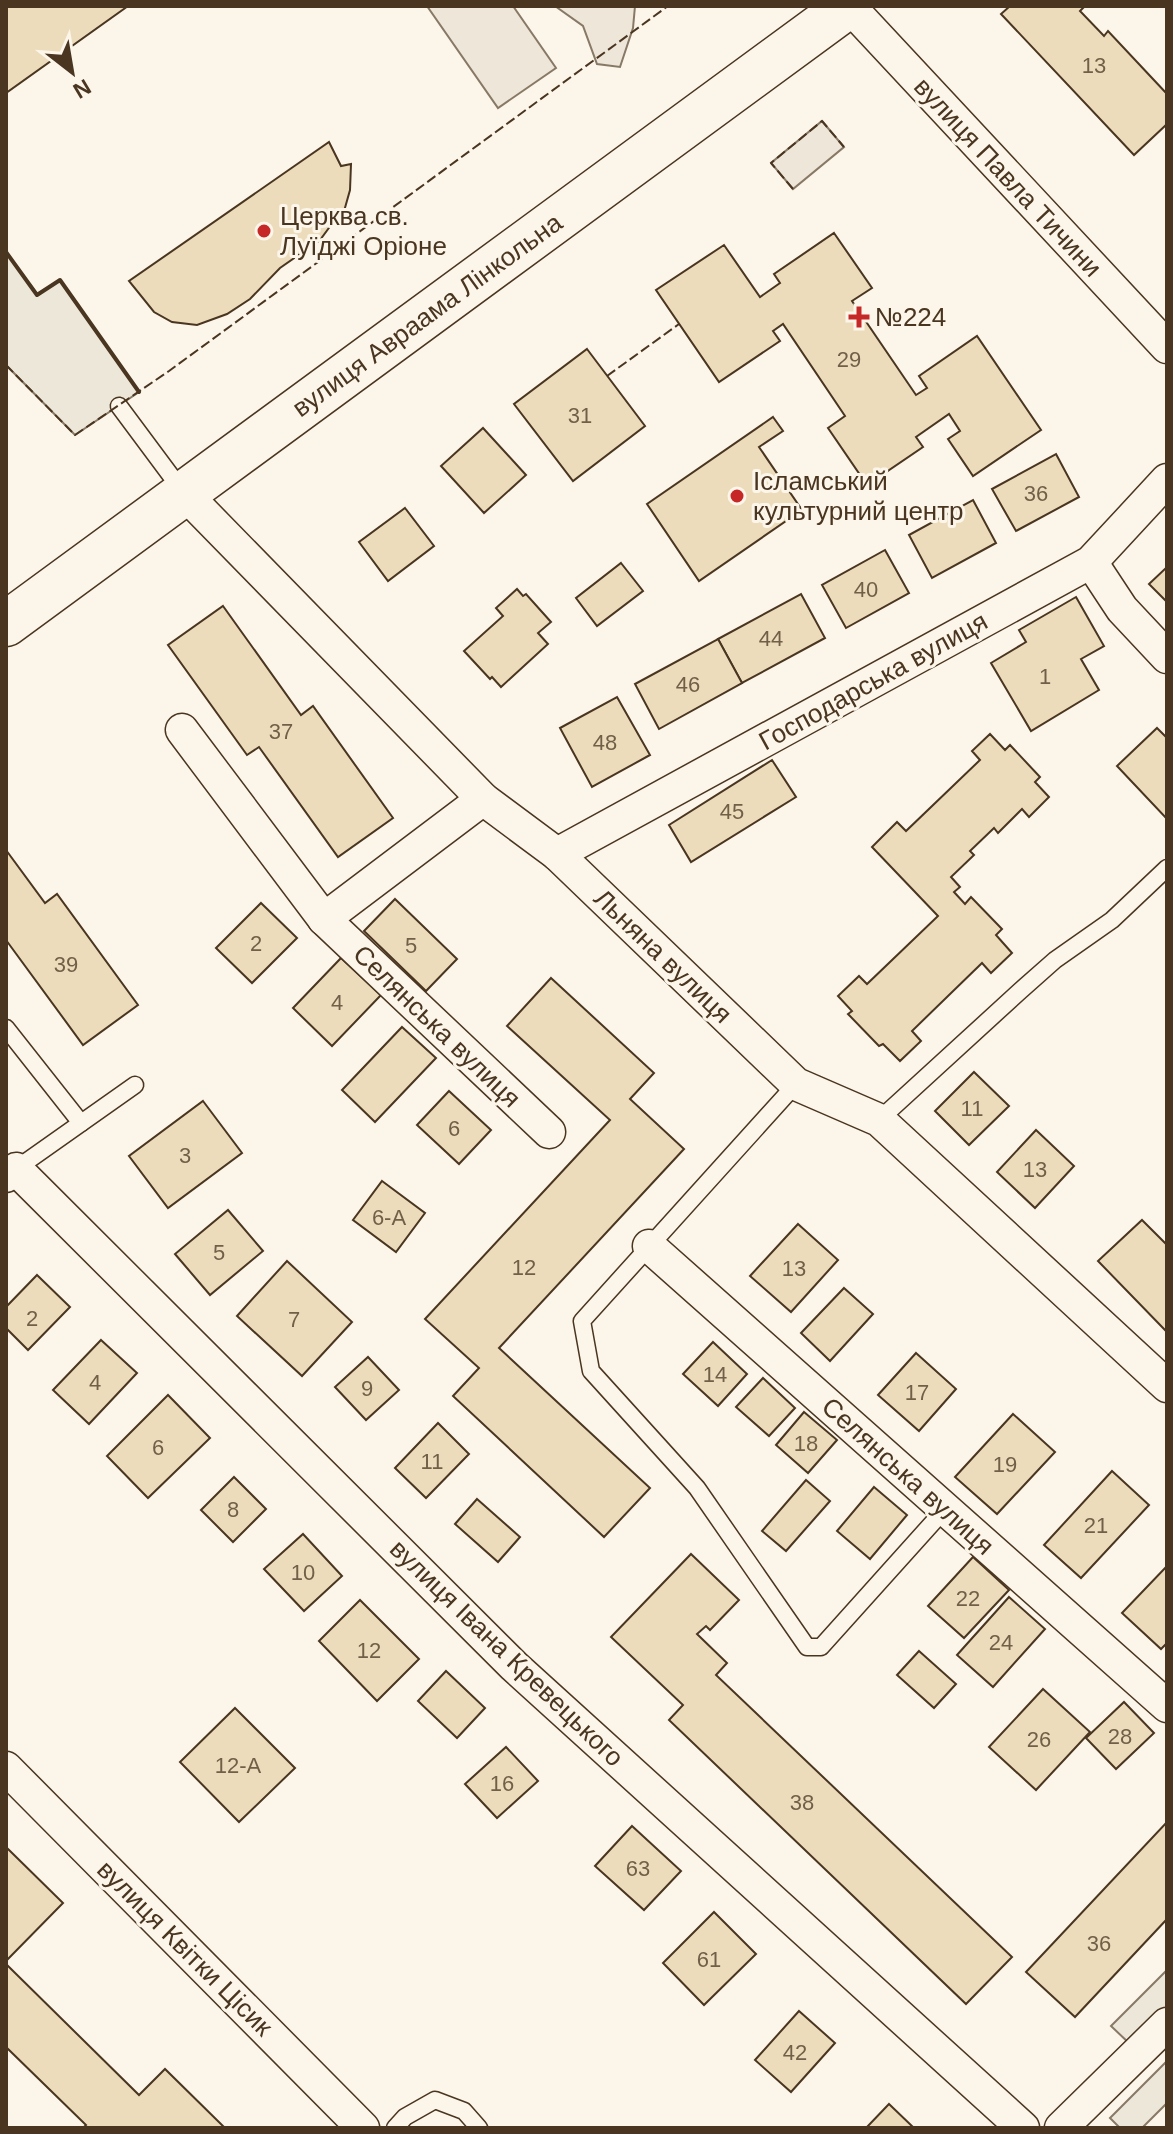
<svg xmlns="http://www.w3.org/2000/svg" width="1173" height="2134" viewBox="0 0 1173 2134" font-family="Helvetica,sans-serif">
<style>
.green{fill:#ede6d9;stroke:#887966;stroke-width:2}
.parking{fill:#ede7d9;stroke:#887966;stroke-width:2}
.building{fill:#ecdcbc;stroke:#4a3520;stroke-width:2}
.lines{fill:none;stroke-linecap:round;stroke-linejoin:round}
.lane-casing{stroke:#4a3520;stroke-width:19}
.street-casing{stroke:#4a3520;stroke-width:35}
.secondary-casing{stroke:#4a3520;stroke-width:47}
.lane{stroke:#fbf6e9;stroke-width:16}
.street{stroke:#fbf6e9;stroke-width:32}
.secondary{stroke:#fbf6e9;stroke-width:44}
.fence{stroke:#4a3520;stroke-width:2;stroke-dasharray:10 4;stroke-linecap:butt}
.wall{stroke:#4a3520;stroke-width:4}
.poi-dot{fill:#c62828;stroke:#fbf6e9;stroke-width:3}
.labels{text-anchor:middle;dominant-baseline:central;stroke-width:6;stroke-linejoin:round;paint-order:stroke}
.number-label{font-size:22px;fill:#725f47}
.street-label{font-size:26px;fill:#4a3520;stroke:#fbf6e9}
.poi-label{font-size:26px;fill:#4a3520;stroke:#fbf6e9;text-anchor:start}
</style>
<rect width="100%" height="100%" fill="#fbf6e9"/>
<!-- green -->
<g class="green">
<polygon points="427,6 513,6 556,68 498,108"/>
<polygon points="555,6 635,6 633,28 620,67 597,64 583,26"/>
<polygon points="822,121 844,147 793,189 771,163"/>
</g>
<!-- parking -->
<g class="parking">
<polygon points="6,252 37,294 60,280 139,392 75,435 6,365"/>
<polygon points="1167,1970 1167,2007 1130,2044 1111,2026"/>
<polygon points="1167,2061 1167,2103 1142,2128 1120,2128 1110,2118"/>
</g>
<!-- building -->
<g class="building">
<polygon points="6,6 128,6 6,93"/>
<polygon points="1010,6 1085,6 1080,11 1104,36 1108,31 1167,94 1167,124 1134,155 1001,14"/>
<polygon points="329,142 341,166 351,164 350,190 341,222 334,221 320,240 280,268 250,299 227,314 197,325 172,322 154,312 129,281"/>
<polygon points="834,233 872,288 852,301 916,395 927,388 919,376 977,336 1041,430 973,476 948,439 960,431 949,414 916,437 923,447 867,485 828,428 845,416 783,324 773,331 780,341 719,382 656,290 724,245 760,297 780,283 774,274"/>
<polygon points="587,349 645,426 573,481 514,404"/>
<polygon points="773,417 783,431 759,447 802,510 699,581 647,504"/>
<polygon points="483,428 526,475 484,513 441,466"/>
<polygon points="1056,454 1079,497 1016,531 992,489"/>
<polygon points="973,500 996,543 932,578 909,535"/>
<polygon points="405,508 434,546 388,581 359,542"/>
<polygon points="885,550 909,593 846,628 822,585"/>
<polygon points="621,563 643,591 597,626 576,598"/>
<polygon points="1167,567 1167,602 1149,584"/>
<polygon points="517,589 523,596 526,594 551,622 538,633 548,644 501,687 492,677 490,679 464,651 503,616 496,608"/>
<polygon points="801,594 825,638 742,683 718,639"/>
<polygon points="1076,597 1104,646 1081,659 1099,690 1031,731 991,663 1026,642 1019,630"/>
<polygon points="223,606 301,715 313,706 393,818 338,857 259,747 247,755 168,645"/>
<polygon points="718,639 742,683 659,729 635,684"/>
<polygon points="617,697 650,755 592,787 560,728"/>
<polygon points="1157,728 1167,738 1167,819 1117,766"/>
<polygon points="990,734 1005,750 1010,745 1040,777 1035,782 1049,797 1029,817 1022,809 998,833 994,828 970,851 974,855 951,877 960,887 954,892 965,904 971,897 1002,929 996,935 1012,953 991,973 982,963 912,1031 921,1041 900,1061 883,1044 879,1046 848,1014 852,1011 838,996 859,976 867,984 938,916 872,847 897,822 906,831 980,760 972,751"/>
<polygon points="772,760 796,797 691,862 669,825"/>
<polygon points="6,850 45,903 57,894 138,1005 83,1045 6,940"/>
<polygon points="395,899 457,959 426,991 364,931"/>
<polygon points="261,903 297,938 252,983 216,948"/>
<polygon points="341,958 381,995 332,1046 293,1008"/>
<polygon points="551,978 654,1073 630,1099 684,1149 499,1348 650,1488 604,1537 453,1396 479,1368 425,1319 610,1120 507,1026"/>
<polygon points="402,1027 436,1058 375,1122 342,1090"/>
<polygon points="974,1072 1009,1106 969,1145 935,1111"/>
<polygon points="449,1091 491,1130 459,1164 417,1125"/>
<polygon points="203,1101 242,1153 168,1208 129,1156"/>
<polygon points="1036,1130 1074,1166 1035,1208 997,1172"/>
<polygon points="382,1181 425,1213 396,1252 353,1220"/>
<polygon points="228,1210 263,1251 210,1295 175,1254"/>
<polygon points="1142,1220 1167,1245 1167,1328 1165,1330 1098,1261"/>
<polygon points="798,1224 838,1260 791,1312 750,1276"/>
<polygon points="287,1261 352,1322 302,1376 237,1316"/>
<polygon points="37,1275 70,1307 28,1350 6,1328 6,1307"/>
<polygon points="844,1288 873,1314 830,1361 801,1333"/>
<polygon points="101,1340 137,1373 89,1424 53,1390"/>
<polygon points="713,1342 747,1374 718,1406 683,1374"/>
<polygon points="916,1353 956,1389 919,1431 878,1395"/>
<polygon points="368,1357 399,1390 366,1420 335,1387"/>
<polygon points="763,1378 795,1408 769,1436 736,1407"/>
<polygon points="168,1395 210,1438 148,1498 107,1456"/>
<polygon points="804,1412 837,1440 808,1473 776,1445"/>
<polygon points="1013,1414 1055,1452 997,1514 955,1477"/>
<polygon points="438,1423 469,1454 426,1498 395,1468"/>
<polygon points="1112,1471 1149,1505 1081,1578 1044,1545"/>
<polygon points="234,1477 266,1509 233,1542 201,1510"/>
<polygon points="806,1480 830,1501 786,1551 762,1531"/>
<polygon points="874,1487 907,1515 870,1559 837,1531"/>
<polygon points="477,1499 520,1537 498,1562 455,1524"/>
<polygon points="303,1534 342,1576 304,1611 264,1569"/>
<polygon points="691,1554 739,1600 710,1630 706,1626 697,1634 727,1663 716,1675 1012,1957 966,2004 669,1720 683,1705 611,1637"/>
<polygon points="973,1557 1009,1590 964,1638 928,1606"/>
<polygon points="1167,1566 1167,1643 1161,1649 1122,1613"/>
<polygon points="1009,1597 1045,1629 993,1687 957,1655"/>
<polygon points="360,1600 419,1659 377,1701 319,1641"/>
<polygon points="919,1651 956,1684 934,1708 897,1675"/>
<polygon points="446,1671 485,1708 457,1738 418,1701"/>
<polygon points="1043,1689 1090,1732 1036,1790 989,1747"/>
<polygon points="1124,1702 1154,1733 1116,1769 1086,1738"/>
<polygon points="235,1708 295,1768 239,1822 180,1762"/>
<polygon points="506,1747 538,1781 497,1818 465,1784"/>
<polygon points="1167,1822 1167,1919 1075,2017 1026,1972"/>
<polygon points="632,1826 681,1871 644,1910 595,1866"/>
<polygon points="7,1848 63,1903 6,1961 6,1849"/>
<polygon points="714,1912 756,1954 704,2005 663,1963"/>
<polygon points="6,1964 139,2095 165,2069 225,2128 83,2128 86,2125 6,2047"/>
<polygon points="799,2011 835,2043 791,2092 755,2060"/>
<polygon points="889,2104 914,2128 866,2128"/>
</g>
<g class="lines">
<defs>
<g id="lane">
<polyline points="119,406 183,492"/>
<polyline points="6,1028 81,1123"/>
<polyline points="796,1084 582,1321 591,1371 697,1488 807,1647 821,1647 945,1509"/>
<polyline points="879,1120 1020,991 1055,960 1112,920 1167,868"/>
<polyline points="16,1169 135,1085"/>
<polyline points="395,2128 405,2117 435,2100 464,2111 479,2128"/>
</g>
<g id="street">
<polyline points="849,6 1167,347"/>
<polyline points="184,493 483,799 557,854 796,1084 879,1120 1167,1386"/>
<polyline points="1091,562 1122,609 1167,657"/>
<polyline points="182,730 324,919 549,1132"/>
<polyline points="557,854 1091,562 1167,480"/>
<polyline points="324,919 483,799"/>
<polyline points="6,1176 16,1169 514,1666 1023,2128"/>
<polyline points="649,1246 1167,1706"/>
<polyline points="6,1768 363,2128"/>
<polyline points="1061,2128 1167,2024"/>
</g>
<polyline id="secondary" points="6,624 848,6"/>
</defs>
<!-- lane casing -->
<use href="#lane" class="lane-casing"/>
<!-- street casing -->
<use href="#street" class="street-casing"/>
<!-- secondary casing -->
<use href="#secondary" class="secondary-casing"/>
<!-- lane -->
<use href="#lane" class="lane"/>
<!-- street -->
<use href="#street" class="street"/>
<!-- secondary -->
<use href="#secondary" class="secondary"/>
<!-- fence -->
<g class="fence">
<polyline points="793,189 771,163 822,121 844,147"/>
<polyline points="6,365 75,435 169,371 668,6"/>
<polyline points="607,376 679,324"/>
</g>
<!-- wall -->
<polyline class="wall" points="6,252 37,295 60,280 139,392"/>
</g>
<!-- markers -->
<g class="poi-dot">
<circle cx="264" cy="231" r="8"/>
<path d="M855 305h8v8h8v8h-8v8h-8v-8h-8v-8h8z"/>
<circle cx="737" cy="496" r="8"/>
</g>
<g class="labels">
<!-- number labels -->
<g class="number-label">
<text x="1094" y="65">13</text>
<text x="849" y="359">29</text>
<text x="580" y="415">31</text>
<text x="1036" y="493">36</text>
<text x="866" y="589">40</text>
<text x="771" y="638">44</text>
<text x="1045" y="676">1</text>
<text x="688" y="684">46</text>
<text x="281" y="731">37</text>
<text x="605" y="742">48</text>
<text x="732" y="811">45</text>
<text x="256" y="943">2</text>
<text x="411" y="945">5</text>
<text x="66" y="964">39</text>
<text x="337" y="1002">4</text>
<text x="972" y="1108">11</text>
<text x="454" y="1128">6</text>
<text x="185" y="1155">3</text>
<text x="1035" y="1169">13</text>
<text x="389" y="1217">6-А</text>
<text x="219" y="1252">5</text>
<text x="524" y="1267">12</text>
<text x="794" y="1268">13</text>
<text x="32" y="1318">2</text>
<text x="294" y="1319">7</text>
<text x="715" y="1374">14</text>
<text x="95" y="1382">4</text>
<text x="367" y="1388">9</text>
<text x="917" y="1392">17</text>
<text x="806" y="1443">18</text>
<text x="158" y="1447">6</text>
<text x="432" y="1461">11</text>
<text x="1005" y="1464">19</text>
<text x="233" y="1509">8</text>
<text x="1096" y="1525">21</text>
<text x="303" y="1572">10</text>
<text x="968" y="1598">22</text>
<text x="1001" y="1642">24</text>
<text x="369" y="1650">12</text>
<text x="1120" y="1736">28</text>
<text x="1039" y="1739">26</text>
<text x="238" y="1765">12-А</text>
<text x="502" y="1783">16</text>
<text x="802" y="1802">38</text>
<text x="638" y="1868">63</text>
<text x="1099" y="1943">36</text>
<text x="709" y="1959">61</text>
<text x="795" y="2052">42</text>
</g>
<!-- street labels -->
<g class="street-label">
<text transform="translate(1008 177) rotate(47)">вулиця Павла Тичини</text>
<text transform="translate(427 315) rotate(-36)">вулиця Авраама Лінкольна</text>
<text transform="translate(873 681) rotate(-29)">Господарська вулиця</text>
<text transform="translate(663 956) rotate(44)">Льняна вулиця</text>
<text transform="translate(437 1026) rotate(44)">Селянська вулиця</text>
<text transform="translate(908 1476) rotate(42)">Селянська вулиця</text>
<text transform="translate(507 1653) rotate(44)">вулиця Івана Кревецького</text>
<text transform="translate(185 1948) rotate(45)">вулиця Квітки Цісик</text>
</g>
<!-- poi labels -->
<g class="poi-label">
<text x="280" y="216">Церква св.<tspan x="280" dy="30">Луїджі Оріоне</tspan></text>
<text x="875" y="317">№224</text>
<text x="753" y="481">Ісламський<tspan x="753" dy="30">культурний центр</tspan></text>
</g>
</g>
<!-- border -->
<rect width="1173" height="2134" fill="none" stroke="#4a3520" stroke-width="16"/>
<!-- north arrow -->
<g transform="translate(72 72) rotate(149)" stroke="#fbf6e9" stroke-width="6" paint-order="stroke">
<path d="M0-6L14 30L0 20L-14 30Z" fill="#4a3520"/>
<text y="-12" font-size="22" font-weight="bold" text-anchor="middle" fill="#4a3520">N</text>
</g>
</svg>
